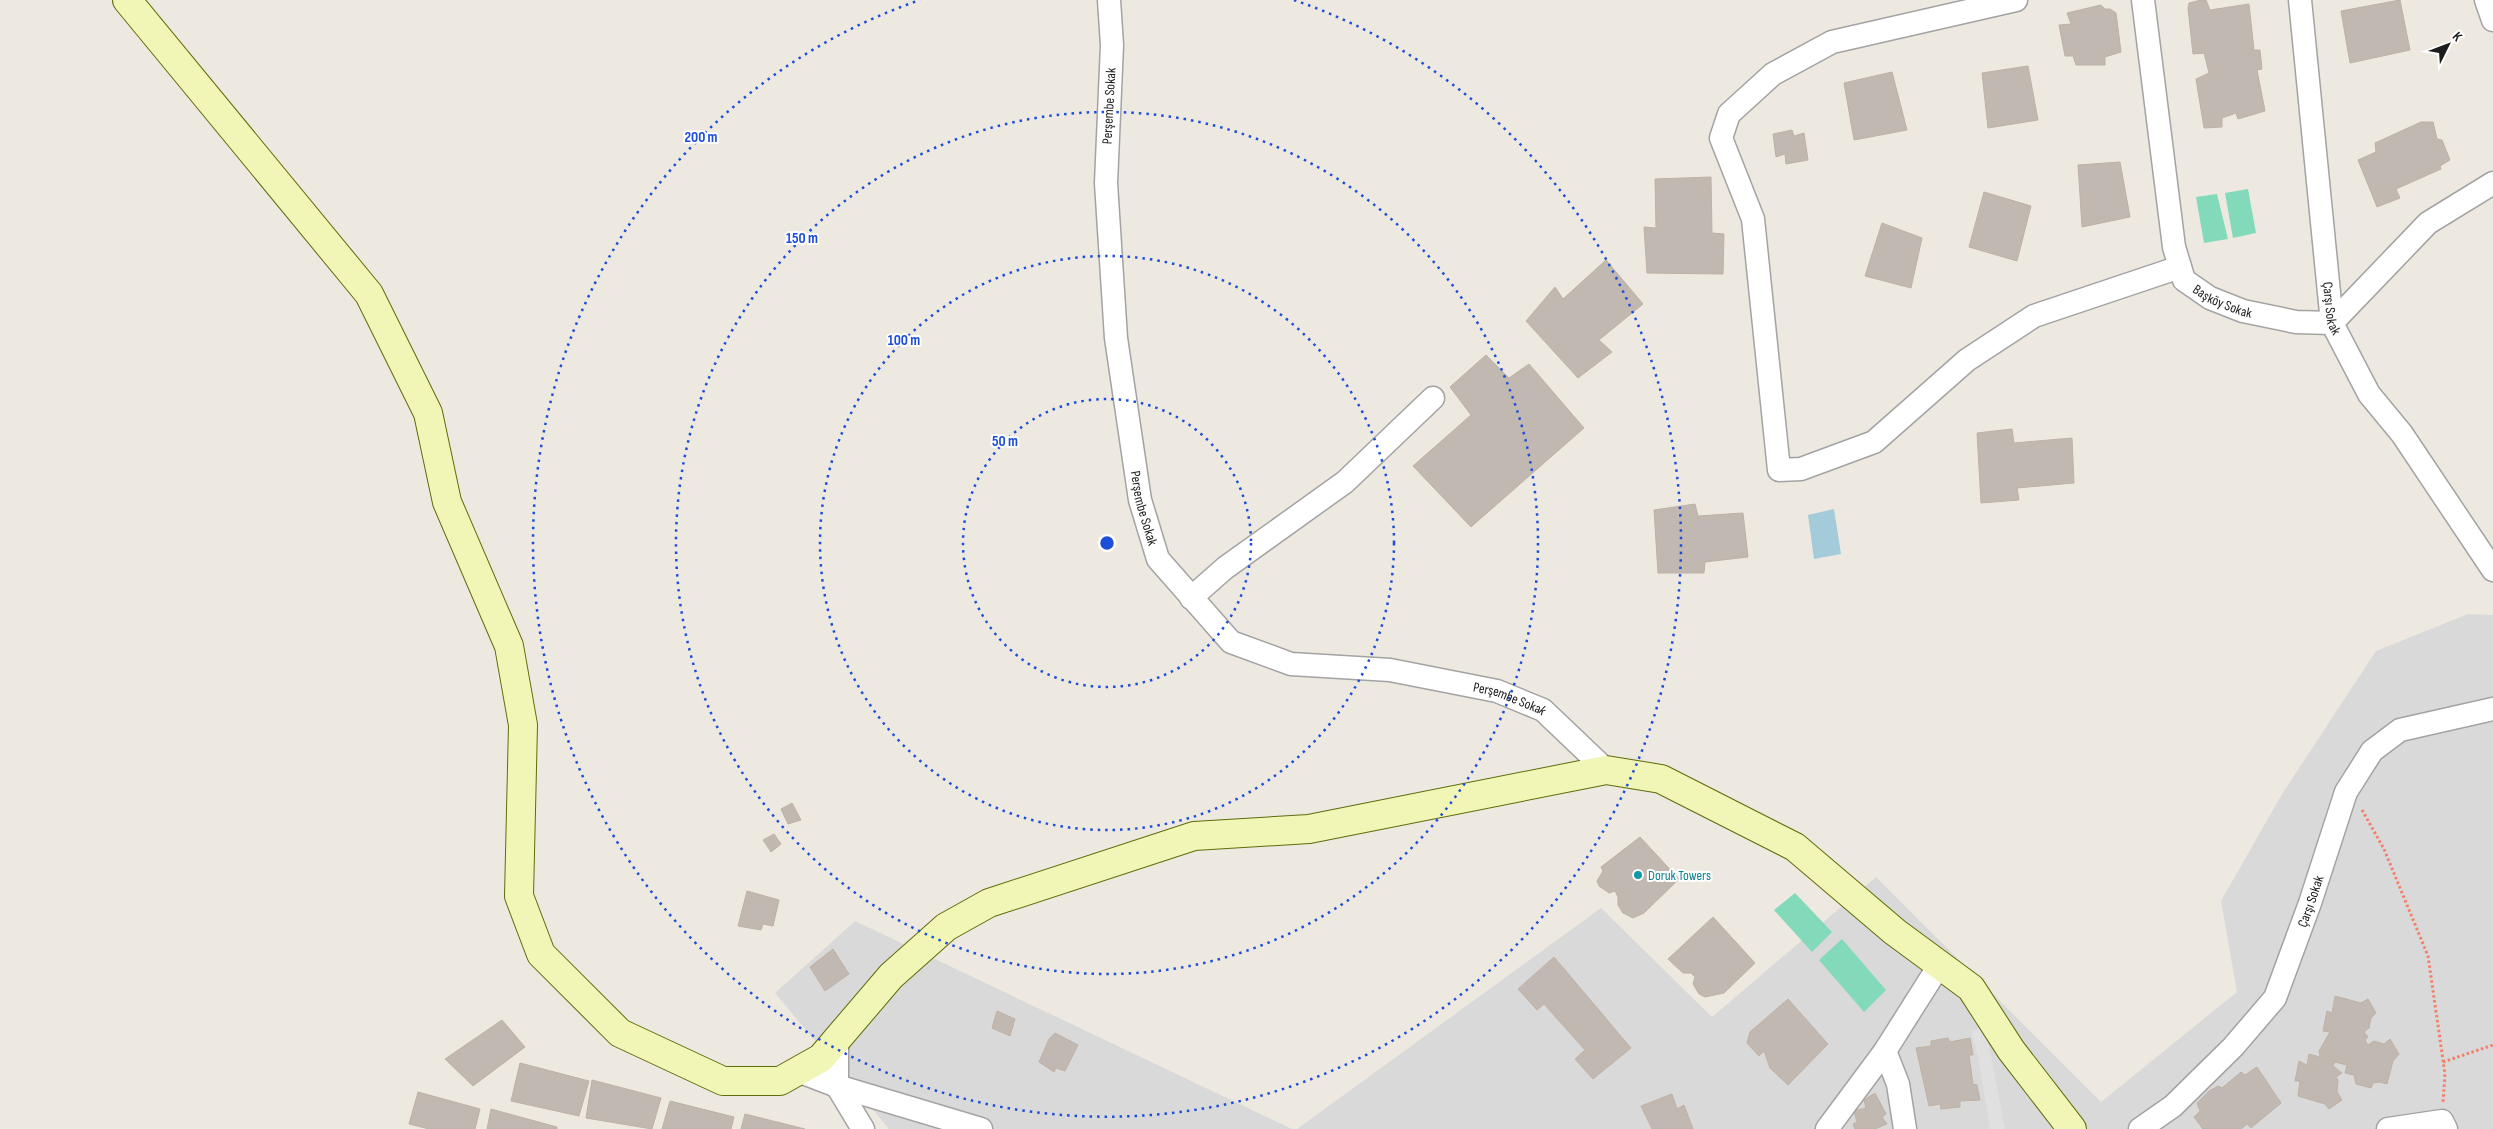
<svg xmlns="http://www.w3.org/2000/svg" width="2493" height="1129" viewBox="0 0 2493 1129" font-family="'Sofia Sans Condensed',sans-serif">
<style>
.residential{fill:#dad9d9}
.pitch{fill:#82dabb}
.parking{fill:#e0e0e0}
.water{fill:#a3cbd9}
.building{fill:#c1b9b1;stroke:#beb1a5}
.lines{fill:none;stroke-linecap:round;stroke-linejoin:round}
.street-casing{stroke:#a3a3a3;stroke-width:25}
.secondary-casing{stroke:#5e6c09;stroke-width:30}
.path{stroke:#f47f6b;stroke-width:3;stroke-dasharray:2.5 2.5;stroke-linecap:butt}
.street{stroke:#fff;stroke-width:22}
.secondary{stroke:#f1f6b6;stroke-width:28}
.ring{fill:none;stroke:#1d4ed8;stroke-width:2.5;stroke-dasharray:2.5 5}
.culture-dot{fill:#0f9aa8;stroke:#fff;stroke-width:2}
.labels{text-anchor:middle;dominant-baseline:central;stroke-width:4;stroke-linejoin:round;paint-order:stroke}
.street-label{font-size:14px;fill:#1c1c1c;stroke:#fff}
.culture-label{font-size:14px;fill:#0d838f;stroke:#fff;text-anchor:start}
.centre{fill:#1d4ed8;stroke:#fff;stroke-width:2.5}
.ring-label{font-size:15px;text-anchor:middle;font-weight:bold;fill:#1d4ed8;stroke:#fff;stroke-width:4;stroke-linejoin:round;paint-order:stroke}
</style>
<rect width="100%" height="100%" fill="#ede9e1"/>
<!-- residential -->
<g class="residential">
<polygon points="2468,614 2493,615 2493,1129 1297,1129 1601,908 1712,1017 1876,877 2101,1102 2237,992 2221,901 2282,794 2376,651"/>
<polygon points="855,921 1292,1129 889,1129 775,993"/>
</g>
<!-- pitch -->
<g class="pitch">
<polygon points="2248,189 2256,233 2233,238 2225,193"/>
<polygon points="2217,194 2228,239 2204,243 2196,197"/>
<polygon points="1795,893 1832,932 1812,952 1774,910"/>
<polygon points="1842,939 1886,990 1864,1012 1819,960"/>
</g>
<!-- parking -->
<polygon class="parking" points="1979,1028 1989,1045 2005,1129 1990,1129 1978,1056 1971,1031"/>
<!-- water -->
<polygon class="water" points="1834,509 1841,554 1814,559 1808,515"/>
<!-- building -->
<g class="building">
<polygon points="2201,0 2206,0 2210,10 2249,4 2254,50 2260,50 2262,69 2257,70 2265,111 2238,119 2236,113 2222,118 2222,127 2204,128 2196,79 2209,73 2204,53 2193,54 2188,8 2189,3"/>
<polygon points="2400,0 2410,50 2350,63 2341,11"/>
<polygon points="2101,5 2105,9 2110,9 2116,13 2121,52 2105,57 2105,65 2076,65 2073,56 2065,56 2059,25 2071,24 2067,13"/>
<polygon points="2028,66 2038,120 1988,128 1982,73"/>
<polygon points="1892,72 1907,130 1854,140 1844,83"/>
<polygon points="2421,122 2433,122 2437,139 2442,140 2450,160 2440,166 2441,169 2396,189 2400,198 2377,207 2358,160 2376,152 2375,143"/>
<polygon points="1792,130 1794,136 1804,133 1808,160 1786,164 1785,154 1776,157 1773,134"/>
<polygon points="2120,162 2130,217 2082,227 2078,165"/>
<polygon points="1711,177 1712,233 1724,234 1723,274 1647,273 1644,227 1656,228 1655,179"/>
<polygon points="1984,192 2031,206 2017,261 1969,247"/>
<polygon points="1882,223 1922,238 1911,288 1865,276"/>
<polygon points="1606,260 1643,304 1599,340 1612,352 1578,378 1526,321 1555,287 1563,299"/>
<polygon points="1486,355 1509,378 1529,364 1584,428 1471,527 1413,466 1471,415 1450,387"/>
<polygon points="2012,429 2014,443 2072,438 2074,483 2017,488 2019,500 1981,503 1977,433"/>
<polygon points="1695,504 1698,516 1743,513 1748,557 1705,562 1704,573 1658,573 1654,510"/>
<polygon points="792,803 801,820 788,824 781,809"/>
<polygon points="774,834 781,844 771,852 763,840"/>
<polygon points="1640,837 1679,879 1644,913 1633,918 1623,913 1618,905 1618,897 1615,891 1609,893 1599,886 1597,881 1603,871 1601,867"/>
<polygon points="747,891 779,900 773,926 763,924 761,930 738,926"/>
<polygon points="1713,917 1755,963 1724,993 1705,997 1699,994 1693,984 1695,977 1691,973 1683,973 1668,959"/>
<polygon points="833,949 849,974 825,991 810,967"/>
<polygon points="1554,957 1631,1048 1593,1079 1575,1059 1585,1050 1544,1004 1537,1010 1518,989"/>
<polygon points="2335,996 2361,1003 2368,999 2376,1013 2371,1018 2369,1028 2364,1032 2368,1037 2365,1040 2368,1045 2374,1041 2384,1044 2390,1039 2399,1054 2393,1061 2387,1084 2379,1082 2373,1083 2371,1088 2356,1084 2354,1075 2345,1073 2347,1065 2335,1062 2333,1066 2342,1073 2336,1077 2338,1080 2337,1092 2342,1100 2329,1109 2325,1104 2298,1096 2300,1081 2295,1081 2299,1061 2307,1065 2309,1054 2320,1057 2319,1051 2330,1032 2323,1031 2327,1011 2332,1013"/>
<polygon points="1788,999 1828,1044 1788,1085 1770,1068 1764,1051 1759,1056 1747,1043 1750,1032"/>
<polygon points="997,1011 1015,1019 1010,1036 992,1028"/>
<polygon points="502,1020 525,1047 473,1086 445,1059"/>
<polygon points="1055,1033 1078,1045 1065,1071 1056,1068 1054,1072 1039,1062 1049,1039"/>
<polygon points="1948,1038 1950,1042 1970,1038 1973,1055 1969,1055 1973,1084 1977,1085 1980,1100 1960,1101 1960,1107 1941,1109 1940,1104 1929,1106 1916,1048 1931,1046 1931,1041"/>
<polygon points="520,1063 589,1081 579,1116 511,1101"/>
<polygon points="2257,1067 2281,1103 2251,1128 2247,1124 2241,1129 2203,1129 2194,1117 2200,1111 2197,1103 2209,1091 2218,1086 2222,1088 2241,1072 2245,1075"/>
<polygon points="592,1080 661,1098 652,1129 586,1118"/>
<polygon points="418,1092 480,1109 475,1129 429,1129 409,1124"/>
<polygon points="1875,1093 1886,1114 1882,1117 1887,1124 1875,1129 1855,1129 1853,1124 1857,1122 1854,1111 1866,1108 1864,1100"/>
<polygon points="1672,1094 1677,1109 1684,1105 1693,1129 1652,1129 1641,1106"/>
<polygon points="670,1101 734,1117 731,1129 662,1129"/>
<polygon points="491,1109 557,1127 557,1129 487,1129"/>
<polygon points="745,1114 805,1129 741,1129"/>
</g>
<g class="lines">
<defs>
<g id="street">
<path id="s1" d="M1109,0L1112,45L1106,183L1116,338L1140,500L1158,559L1231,642L1291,664L1390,670L1497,691L1543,710L1606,770"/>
<polyline points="2016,0 1832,42 1773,74 1729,114 1721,138 1753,219 1779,470 1801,469 1874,442 1967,360 2034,316 2180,267"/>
<path id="s2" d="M2143,0L2174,247L2184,280L2210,298L2243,311L2296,322L2332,323L2428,223L2493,183"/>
<path id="s3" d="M2300,0L2332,323L2369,394L2402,434L2493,570"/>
<polyline points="2486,0 2493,20"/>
<polyline points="1191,598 1225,568 1345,482 1433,398"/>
<polyline points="837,1038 837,1086 863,1129"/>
<polyline points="1885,1051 1898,1084 1905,1129"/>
<polyline points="798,1071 837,1086 981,1129"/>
<polyline points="1827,1129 1885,1051 1940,964"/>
<path id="s4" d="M2140,1129L2173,1106L2233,1047L2275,998L2310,903L2346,792L2372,751L2400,730L2493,709"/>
<polyline points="2388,1129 2442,1121 2446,1129"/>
</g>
<polyline id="secondary" points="127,0 369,294 428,413 447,502 509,646 523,725 519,896 541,954 620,1033 723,1081 780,1081 821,1058 891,976 946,927 989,903 1194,836 1309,829 1606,770 1661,779 1795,847 1895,932 1971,988 2011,1050 2072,1129"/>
</defs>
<!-- street casing -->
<use href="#street" class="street-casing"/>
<!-- secondary casing -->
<use href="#secondary" class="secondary-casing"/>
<!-- path -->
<g class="path">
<polyline points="2362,810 2384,849 2428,956 2445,1074 2443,1103"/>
<polyline points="2443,1062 2493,1045"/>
</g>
<!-- street -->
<use href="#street" class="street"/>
<!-- secondary -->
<use href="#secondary" class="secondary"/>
</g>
<!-- distance rings -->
<g class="ring">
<circle cx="1107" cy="543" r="144"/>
<circle cx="1107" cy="543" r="287"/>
<circle cx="1107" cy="543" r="431"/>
<path d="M1294 0A574 574 0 1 1 920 0"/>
</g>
<!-- markers -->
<circle class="culture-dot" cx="1638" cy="875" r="5"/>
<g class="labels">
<!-- street labels -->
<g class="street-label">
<text transform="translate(1109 106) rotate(-87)">Perşembe Sokak</text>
<text stroke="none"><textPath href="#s2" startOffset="328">Başköy Sokak</textPath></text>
<text stroke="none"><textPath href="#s3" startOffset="310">Çarşı Sokak</textPath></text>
<text stroke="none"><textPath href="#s1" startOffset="511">Perşembe Sokak</textPath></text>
<text stroke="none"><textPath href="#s1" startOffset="961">Perşembe Sokak</textPath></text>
<text stroke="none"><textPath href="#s4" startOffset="292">Çarşı Sokak</textPath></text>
</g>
<!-- culture labels -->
<g class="culture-label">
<text x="1648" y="875">Doruk Towers</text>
</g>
</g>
<circle cx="1107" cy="543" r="8" class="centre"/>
<g class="ring-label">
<text x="701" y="142">200 m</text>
<text x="802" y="243">150 m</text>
<text x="904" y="345">100 m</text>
<text x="1005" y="446">50 m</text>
</g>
<!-- north arrow -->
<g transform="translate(2448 45) rotate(48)" stroke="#ffffff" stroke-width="4" paint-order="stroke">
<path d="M0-4L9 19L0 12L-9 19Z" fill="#1c1c1c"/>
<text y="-8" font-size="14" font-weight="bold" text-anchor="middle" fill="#1c1c1c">K</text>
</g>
</svg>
